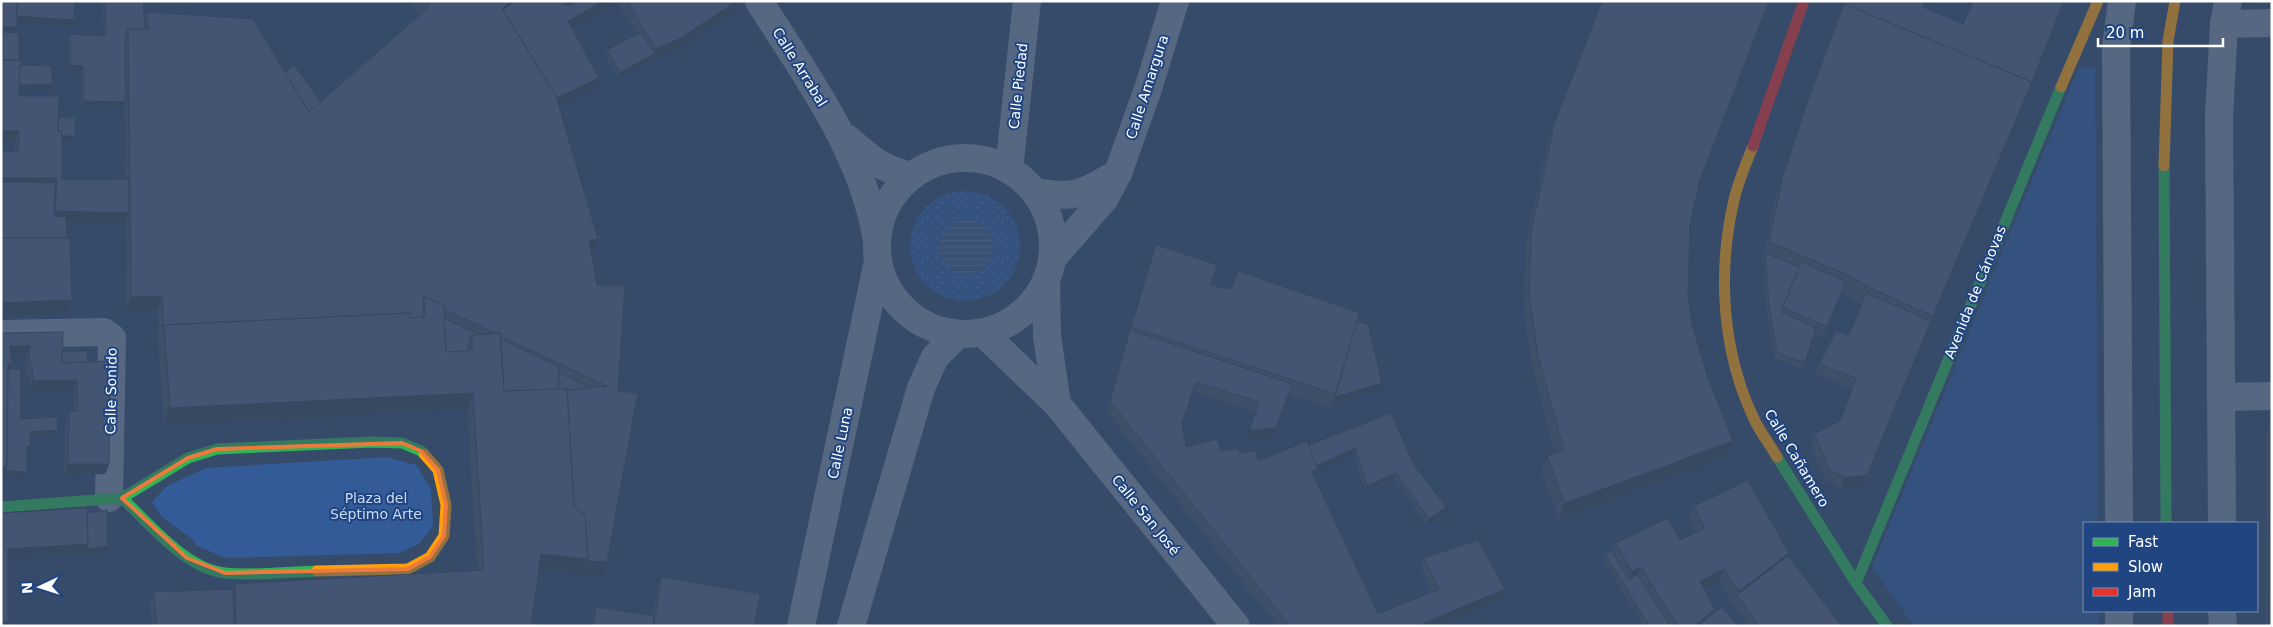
<svg xmlns="http://www.w3.org/2000/svg" width="2273" height="627" viewBox="0 0 2273 627" font-family="'DejaVu Sans',sans-serif">
<style>
.grass{fill:url(#grass-dots)}
.park{fill:#335b97}
.water{fill:url(#water-rules)}
.lines{fill:none;stroke-linecap:round;stroke-linejoin:round}
.street{stroke:#7c8aa0;stroke-width:28}
.fast{stroke:#30b455;stroke-width:11}
.slow{stroke:#ff9f0a;stroke-width:11}
.jam{stroke:#e5322d;stroke-width:11}
.wall{fill:#47546b}
.shaded-wall{fill:#394557}
.building{fill:#52627c;stroke:#394557}
.marked{fill:none;stroke:#ed7a3d;stroke-width:4;stroke-linejoin:round}
.labels{text-anchor:middle;dominant-baseline:central;stroke-width:4;stroke-linejoin:round;paint-order:stroke}
.street-label{font-size:14px;fill:#fff;stroke:#204580}
.park-label{font-size:14px;fill:#c9dbf6;stroke:#204580}
</style>
<defs>
<pattern id="grass-dots" width="8" height="8" patternUnits="userSpaceOnUse" patternTransform="scale(1.25)"><rect width="8" height="8" fill="#335b97"/><path d="M2 2h.1M6 6h.1" fill="none" stroke="#5274a7" stroke-width="1.8" stroke-linecap="round"/></pattern>
<pattern id="water-rules" width="6" height="5" patternUnits="userSpaceOnUse" patternTransform="scale(1.25)"><rect width="6" height="5" fill="#3f5a85"/><path d="M0 2.5h6" fill="none" stroke="#5c7397"/></pattern>
</defs>
<rect width="100%" height="100%" fill="#364a6a"/>
<!-- grass -->
<circle class="grass" cx="965" cy="246" r="55"/>
<!-- park -->
<g class="park">
<polygon points="2087,67 2095,67 2098,523 2084,523 2084,611 2098,611 2099,626 1914,626 1872,567 2078,69"/>
<polygon points="387,457 416,465 431,489 433,526 419,544 399,553 226,558 197,546 192,539 162,517 152,502 167,486 206,468"/>
</g>
<!-- water -->
<circle class="water" cx="966" cy="247" r="27"/>
<g class="lines">
<!-- street -->
<g class="street">
<path d="M759,1C806,76 860,147 876,235"/>
<polyline points="2224,24 2272,23"/>
<path d="M848,139C872,160 880,168 911,176"/>
<circle cx="965" cy="246" r="88"/>
<polyline points="1009,170 1027,1"/>
<path d="M1035,192C1077,199 1082,194 1118,173"/>
<polyline points="1052,259 1105,198 1118,173 1148,89 1175,1"/>
<polyline points="1046,281 1047,336 1057,404"/>
<polyline points="983,333 1057,404 1236,626"/>
<polyline points="1,334 104,332 112,338 109,498"/>
<polyline points="2221,397 2272,396"/>
<polyline points="2119,523 2116,48 2122,1"/>
<polyline points="2222,523 2219,117 2224,24 2228,1"/>
<polyline points="2119,611 2119,626"/>
<polyline points="2222,611 2223,626"/>
<polyline points="801,626 878,261"/>
<polyline points="851,626 921,388 935,357 958,334"/>
</g>
<!-- fast -->
<g class="fast">
<polyline points="2164,166 2166,523"/>
<polyline points="1777,457 1856,583 1887,626"/>
<path d="M122,498C150,524 186,569 225,573C253,576 289,572 317,571"/>
<polyline points="1,507 122,498 188,458 217,449 372,442 402,443 421,451 424,454"/>
<polyline points="1856,583 2061,87"/>
</g>
<!-- slow -->
<g class="slow">
<polyline points="2061,87 2098,1"/>
<path d="M1753,146C1746,164 1738,182 1734,200C1717,273 1722,353 1755,421C1761,433 1770,445 1777,457"/>
<polyline points="2164,166 2168,41 2175,1"/>
<polyline points="317,571 408,569 430,557 444,536 446,505 438,470 424,454"/>
</g>
<!-- jam -->
<g class="jam">
<polyline points="1753,146 1804,1"/>
<polyline points="2168,611 2168,626"/>
</g>
</g>
<!-- wall -->
<g class="wall">
<polygon points="1,1 74,20 72,26 17,22 15,33 20,65 52,84 50,90 19,91 19,96 59,117 76,136 74,141 62,142 62,180 125,179 124,107 123,108 81,107 81,72 68,71 68,39 70,34 104,36 102,4 104,1 143,1 144,18 146,12 285,73 321,102 420,16 411,4 411,1 562,1 564,5 573,5 577,1 738,1 735,11 675,50 653,60 618,78 605,56 607,50 637,35 617,2 572,28 595,88 559,106 598,239 593,253 592,253 597,285 625,285 602,576 582,575 539,570 532,623 546,626 152,626 150,602 154,592 233,589 235,584 477,571 467,409 164,425 158,341 157,310 126,311 125,224 66,222 67,238 72,300 67,314 1,317 1,151 14,152 15,142 1,142"/>
<polygon points="1770,1 1699,182 1690,225 1688,295 1692,325 1727,457 1559,519 1541,472 1547,456 1555,453 1533,372 1523,311 1525,249 1548,140 1554,124"/>
<polygon points="1844,1 1926,1 1923,7 2026,98 1927,332 1863,486 1841,489 1826,480 1810,445 1814,434 1840,421 1852,389 1815,374 1819,364 1849,335 1862,304 1842,292 1823,338 1814,334 1803,369 1775,359 1767,314 1763,259 1776,195 1802,116"/>
<polygon points="1156,245 1211,285 1357,321 1380,389 1333,403 1335,395 1330,408 1288,394 1272,438 1245,442 1256,413 1192,392 1182,423 1186,447 1240,453 1258,461 1309,445 1391,413 1414,465 1444,513 1427,525 1394,478 1365,491 1354,454 1317,470 1314,478 1378,614 1432,592 1421,568 1424,558 1501,600 1439,626 1277,626 1106,411 1126,341 1151,259"/>
<polygon points="1,333 62,351 88,362 109,464 105,474 64,475 65,422 69,411 74,411 73,390 29,392 28,375 25,374 26,356 11,357 12,364 10,369 21,419 55,436 30,437 29,452 27,452 27,472 25,478 1,477"/>
<polygon points="2270,423 2272,626 2265,626 2266,434"/>
<polygon points="1694,506 1789,553 1788,556 1842,626 1749,626 1733,605 1719,583 1704,590 1715,609 1713,613 1737,626 1643,626 1603,559 1605,553 1612,551 1615,543 1680,540 1695,533 1689,520"/>
<polygon points="661,577 754,626 592,626 594,612 596,607 653,615 657,588"/>
</g>
<!-- shaded-wall -->
<g class="shaded-wall">
<polygon points="511,1 519,1 504,17 502,9"/>
<polygon points="603,1 617,1 617,2 565,32 568,21"/>
<polygon points="737,1 738,1 735,11 675,50 653,60 618,78 620,72 655,54 656,49"/>
<polygon points="2064,1 2026,98 1927,332 1863,486 1841,489 1845,478 1867,475 1933,316"/>
<polygon points="15,16 74,20 72,26 13,22"/>
<polygon points="3,27 17,27 13,38 1,37"/>
<polygon points="70,65 83,66 81,72 68,71"/>
<polygon points="599,78 595,88 551,110 555,99"/>
<polygon points="52,84 50,90 16,91 18,85"/>
<polygon points="83,101 126,102 123,108 81,107"/>
<polygon points="1,131 19,131 15,142 1,142"/>
<polygon points="56,136 76,136 74,141 54,142"/>
<polygon points="1,178 57,178 53,189 1,188"/>
<polygon points="55,211 129,213 125,224 52,222"/>
<polygon points="598,239 593,253 584,254 589,240"/>
<polygon points="162,296 157,310 126,311 131,297"/>
<polygon points="72,300 67,314 1,317 1,303"/>
<polygon points="10,346 30,346 26,356 6,357"/>
<polygon points="8,364 12,364 8,374"/>
<polygon points="77,380 73,390 29,392 33,381"/>
<polygon points="1382,383 1380,389 1333,403 1335,397"/>
<polygon points="473,393 467,409 164,425 170,408"/>
<polygon points="1288,394 1272,438 1245,442 1249,431"/>
<polygon points="58,430 55,436 28,437 30,432"/>
<polygon points="1733,441 1727,457 1559,519 1565,503"/>
<polygon points="27,446 31,446 29,452 25,452"/>
<polygon points="1356,448 1354,454 1317,470 1314,480 1308,483 1313,467"/>
<polygon points="68,464 109,464 105,474 64,475"/>
<polygon points="7,466 27,472 25,478 1,477 1,467"/>
<polygon points="1396,473 1394,478 1365,491 1367,486"/>
<polygon points="1446,507 1444,513 1427,525 1429,519"/>
<polygon points="88,544 108,546 106,552 4,559 8,549"/>
<polygon points="1789,553 1784,567 1737,595 1739,591"/>
<polygon points="541,554 588,559 582,575 536,570"/>
<polygon points="588,561 607,562 602,576 582,575"/>
<polygon points="1641,567 1636,581 1627,585 1632,571"/>
<polygon points="1724,569 1719,583 1695,595 1700,581"/>
<polygon points="1505,589 1501,600 1439,626 1417,626"/>
<polygon points="1715,609 1710,623 1707,626 1694,626"/>
<polygon points="8,621 7,626 3,626 4,622"/>
</g>
<!-- building -->
<g class="building">
<polygon points="1,1 17,1 17,27 3,27 3,60 21,60 19,96 59,96 58,131 62,131 62,180 129,179 129,213 55,211 57,178 1,178 1,151 18,152 19,131 1,131"/>
<polygon points="17,1 75,1 74,20 17,16"/>
<polygon points="105,1 143,1 145,29 128,29 125,37 126,102 83,101 83,66 70,65 70,34 106,36"/>
<polygon points="425,1 511,1 502,9 556,96 598,239 589,240 597,285 625,285 618,391 638,393 607,562 588,561 588,559 585,515 574,507 567,390 607,386 500,336 500,333 495,333 444,309 444,305 424,297 423,300 424,317 409,318 410,313 164,325 163,327 162,296 131,297 128,29 149,29 146,12 253,19 309,112 429,7"/>
<polygon points="514,1 562,1 564,5 573,5 577,1 603,1 568,21 599,78 557,98 556,96 503,10"/>
<polygon points="627,1 737,1 679,39 656,49"/>
<polygon points="1602,1 1769,1 1700,180 1690,225 1688,295 1692,325 1708,378 1733,441 1565,503 1547,456 1564,450 1538,356 1529,295 1531,233 1554,124"/>
<polygon points="1844,1 1925,1 1923,7 1963,24 1973,1 2064,1 2030,87 2032,82 1844,4 1842,8"/>
<polygon points="1844,4 2032,82 1933,316 1868,287 1848,275 1769,242 1782,179 1808,100"/>
<polygon points="3,32 19,33 19,60 3,60"/>
<polygon points="641,32 655,54 620,72 607,50"/>
<polygon points="20,65 52,66 52,84 19,85"/>
<polygon points="294,65 321,102 309,112 285,73"/>
<polygon points="59,117 75,117 76,136 62,136 62,131 58,131"/>
<polygon points="1,182 55,183 54,216 66,217 67,238 1,238"/>
<polygon points="1,238 70,238 72,300 1,303"/>
<polygon points="1156,245 1218,265 1210,285 1231,289 1238,271 1360,313 1335,394 1131,327"/>
<polygon points="1765,253 1799,267 1781,312 1816,328 1805,363 1777,353 1769,308"/>
<polygon points="1801,262 1846,281 1827,327 1783,307"/>
<polygon points="1866,293 1931,321 1867,475 1845,478 1830,470 1814,434 1840,421 1856,378 1819,364 1836,331 1849,335"/>
<polygon points="424,297 444,305 446,352 472,350 472,335 500,333 504,391 567,388 574,507 585,515 588,559 541,554 531,626 236,626 235,584 484,570 473,393 170,408 164,325 410,313 409,318 425,317"/>
<polygon points="444,318 478,334 472,335 468,345 468,351 446,352"/>
<polygon points="1357,321 1368,324 1382,383 1335,397"/>
<polygon points="1130,330 1292,384 1276,428 1249,431 1259,402 1196,382 1182,423 1186,447 1217,439 1221,451 1238,448 1240,453 1256,450 1258,461 1307,441 1318,469 1312,472 1378,614 1439,589 1424,558 1478,540 1505,589 1417,626 1290,626 1110,401"/>
<polygon points="63,332 62,363 110,361 109,464 68,464 69,411 78,411 77,380 33,381 32,364 29,363 30,346 10,346 12,364 8,364 7,466 1,467 1,333"/>
<polygon points="501,339 559,367 558,389 504,391"/>
<polygon points="62,351 87,351 88,362 62,363"/>
<polygon points="8,369 21,369 21,419 57,417 58,430 30,432 31,446 27,446 27,472 6,471 7,466"/>
<polygon points="559,373 591,388 567,390 567,388 558,389"/>
<polygon points="1391,413 1414,465 1446,507 1429,519 1396,473 1367,486 1356,448 1316,466 1309,445"/>
<polygon points="2270,423 2272,423 2272,626 2269,626"/>
<polygon points="1748,480 1789,553 1739,591 1724,569 1700,581 1715,609 1694,626 1678,626 1641,567 1632,571 1615,543 1668,518 1680,540 1704,528 1694,506"/>
<polygon points="87,508 88,544 8,549 8,621 4,622 4,626 1,626 1,513"/>
<polygon points="107,510 108,546 86,549 88,544 87,513"/>
<polygon points="1612,551 1629,579 1638,575 1670,626 1649,626 1605,553"/>
<polygon points="1788,556 1842,626 1760,626 1737,595"/>
<polygon points="661,577 760,594 754,626 654,626"/>
<polygon points="233,589 234,626 157,626 154,592"/>
<polygon points="596,607 654,616 653,626 594,626"/>
<polygon points="1722,607 1737,626 1697,626"/>
<polygon points="532,623 546,626 532,626"/>
</g>
<!-- marked area -->
<path d="M0 0H2273V627H0ZM402,443L421,451L438,470L446,505L444,536L430,557L408,569L225,573L187,558L122,498L188,458L217,449Z" fill="#364a6a" fill-opacity=".55" fill-rule="evenodd"/>
<path class="marked" d="M402,443L421,451L438,470L446,505L444,536L430,557L408,569L225,573L187,558L122,498L188,458L217,449Z"/>
<g class="labels">
<!-- street labels -->
<g class="street-label">
<text transform="translate(800 67) rotate(58)">Calle Arrabal</text>
<text transform="translate(1018 86) rotate(-84)">Calle Piedad</text>
<text transform="translate(1147 87) rotate(-72)">Calle Amargura</text>
<text transform="translate(1975 292) rotate(-68)">Avenida de Cánovas</text>
<text transform="translate(111 391) rotate(-89)">Calle Sonido</text>
<text transform="translate(840 443) rotate(-78)">Calle Luna</text>
<text transform="translate(1797 458) rotate(59)">Calle Cañamero</text>
<text transform="translate(1146 515) rotate(51)">Calle San José</text>
</g>
<!-- park labels -->
<g class="park-label">
<text x="376" y="498">Plaza del<tspan x="376" dy="16">Séptimo Arte</tspan></text>
</g>
</g>
<!-- border -->
<rect width="2273" height="627" fill="none" stroke="#ffffff" stroke-width="5"/>
<!-- legend -->
<rect x="2083" y="522" width="175" height="90" fill="#204580" stroke="#798fb3"/>
<rect x="2093" y="538" width="25" height="8" fill="#30b455" stroke="#798fb3"/>
<text x="2128" y="547" font-size="15" fill="#ffffff">Fast</text>
<rect x="2093" y="563" width="25" height="8" fill="#ff9f0a" stroke="#798fb3"/>
<text x="2128" y="572" font-size="15" fill="#ffffff">Slow</text>
<rect x="2093" y="588" width="25" height="8" fill="#e5322d" stroke="#798fb3"/>
<text x="2128" y="597" font-size="15" fill="#ffffff">Jam</text>
<!-- north arrow -->
<g transform="translate(40 587) rotate(266)" stroke="#204580" stroke-width="4" paint-order="stroke">
<path d="M0-4L9 19L0 12L-9 19Z" fill="#ffffff"/>
<text y="-8" font-size="14" font-weight="bold" text-anchor="middle" fill="#ffffff">N</text>
</g>
<!-- scale -->
<path d="M2098 38v8h125v-8" fill="none" stroke="#ffffff" stroke-width="2.5"/>
<text x="2106" y="38" font-size="15" fill="#ffffff" stroke="#204580" stroke-width="4" paint-order="stroke">20 m</text>
</svg>
